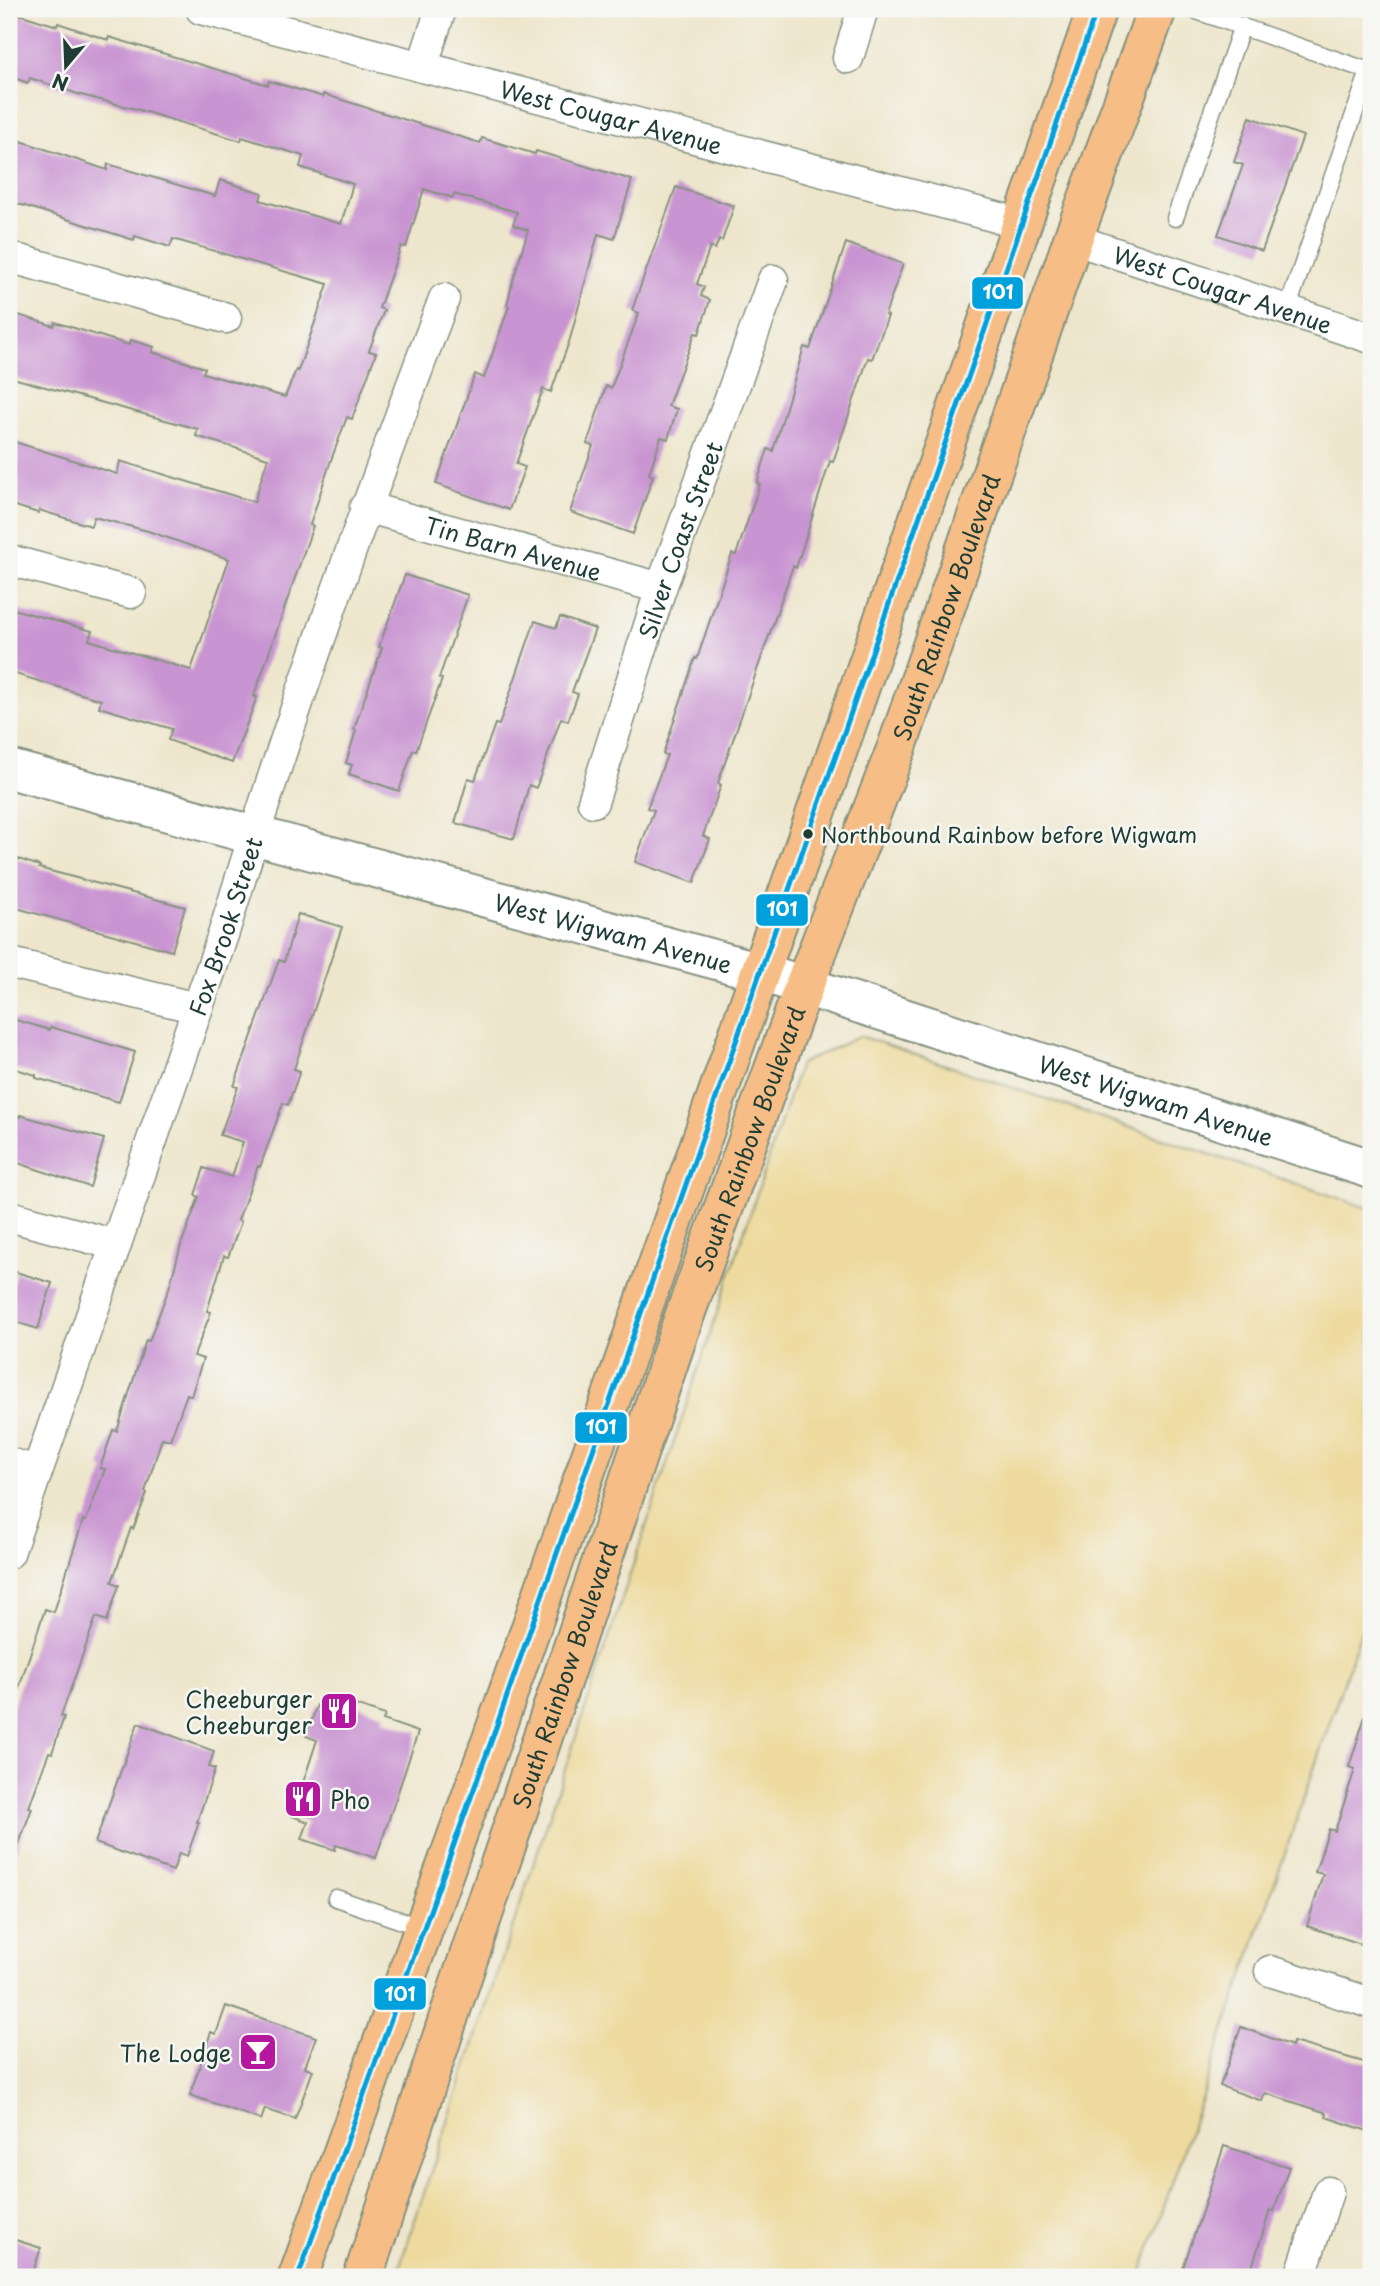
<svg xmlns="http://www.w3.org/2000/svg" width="1380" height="2286" viewBox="0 0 1380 2286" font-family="'Playpen Sans',sans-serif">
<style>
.sand{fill:#eeda9e;stroke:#868c69;stroke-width:2}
.building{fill:#c994d2}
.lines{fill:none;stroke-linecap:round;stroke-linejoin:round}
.service-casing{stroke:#869280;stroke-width:19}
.minor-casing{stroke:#869280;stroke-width:33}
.tertiary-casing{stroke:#869280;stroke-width:42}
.primary-casing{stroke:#869280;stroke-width:42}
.service{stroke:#fff;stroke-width:16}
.minor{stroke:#fff;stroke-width:30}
.tertiary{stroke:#fff;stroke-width:38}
.primary{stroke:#f6be86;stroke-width:38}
.bus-1-casing{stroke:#f6f6f2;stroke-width:10}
.bus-1{stroke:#00a0dc;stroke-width:5}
.bus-dot{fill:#1f3d34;stroke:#f6f6f2;stroke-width:2.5}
.labels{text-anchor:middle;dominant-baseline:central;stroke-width:5;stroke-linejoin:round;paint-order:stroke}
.bus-label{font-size:21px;fill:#1f3d34;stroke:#f6f6f2;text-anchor:start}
.street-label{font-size:23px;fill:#1f3d34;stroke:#f6f6f2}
.poi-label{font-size:23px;fill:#1f3d34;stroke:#f6f6f2;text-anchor:end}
.line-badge{stroke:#f6f6f2;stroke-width:2.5}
.badge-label{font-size:19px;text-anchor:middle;font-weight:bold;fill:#fff}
</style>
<rect width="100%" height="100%" fill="#f6f6f2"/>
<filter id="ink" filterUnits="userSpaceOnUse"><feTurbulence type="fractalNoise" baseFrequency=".0143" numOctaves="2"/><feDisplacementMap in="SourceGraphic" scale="14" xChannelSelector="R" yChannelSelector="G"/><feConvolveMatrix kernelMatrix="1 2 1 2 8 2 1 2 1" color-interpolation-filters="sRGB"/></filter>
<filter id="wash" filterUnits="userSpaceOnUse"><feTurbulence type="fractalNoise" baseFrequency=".00686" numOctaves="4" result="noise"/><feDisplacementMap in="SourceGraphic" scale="28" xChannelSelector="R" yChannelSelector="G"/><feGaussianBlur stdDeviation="1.57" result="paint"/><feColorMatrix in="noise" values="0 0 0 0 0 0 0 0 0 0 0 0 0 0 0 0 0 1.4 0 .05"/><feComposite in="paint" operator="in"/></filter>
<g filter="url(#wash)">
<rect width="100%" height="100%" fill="#eee6cc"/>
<!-- sand -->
<polygon class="sand" points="860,1036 1371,1209 1371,1602 1140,2277 396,2277 800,1064"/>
<g id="blocks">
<!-- building -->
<g class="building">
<polygon points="9,11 57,26 58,23 108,40 109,37 268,85 269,81 323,97 323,94 480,143 482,138 535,154 536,151 632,180 614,239 598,234 570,339 551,392 543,389 516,464 525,467 509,510 436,484 475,374 484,378 509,306 507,305 512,284 528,230 513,225 517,212 454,194 453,198 424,189 406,247 401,246 379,308 384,310 369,351 376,353 352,419 347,417 330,463 310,525 313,526 254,696 257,697 232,763 168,740 172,729 99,707 101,700 9,672 9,623 13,609 92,631 89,640 191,670 229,559 148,531 94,517 91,526 39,510 38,513 9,504 9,453 12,441 117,474 120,461 254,502 268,458 196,436 198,429 9,377 9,312 54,326 55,322 129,345 130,340 154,347 152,352 205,368 203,373 285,397 296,370 298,371 328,284 173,239 170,247 135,236 134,240 9,201 9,137 107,170 108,164 215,196 220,180 262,193 260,200 341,224 353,184 300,167 303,156 242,137 241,141 136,109 81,95 30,78 28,83 9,76"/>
<polygon points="1250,117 1303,136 1262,251 1218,235 1243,165 1234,162"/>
<polygon points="676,187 734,206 722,241 719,240 715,249 710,247 697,284 704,287 701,296 710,300 699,334 695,333 668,406 677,409 668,439 661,437 649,474 653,476 633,534 570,512 593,446 587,444 606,386 611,388 639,313 632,310"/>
<polygon points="846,243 903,264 885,315 888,316 872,359 868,358 833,462 830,461 796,568 793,566 718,783 721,785 703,836 710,839 694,883 635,862 654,810 647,808 667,755 663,754 695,658 697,659 732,554 736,555 760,484 757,483 768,449 773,451 804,347 810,349"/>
<polygon points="405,575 468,595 439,678 442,679 416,751 413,750 399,791 349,774 352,765 346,763 356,730 354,729 382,648 379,647"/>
<polygon points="560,617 595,629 572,692 578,694 568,721 561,718 536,788 529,785 514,839 455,823 468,778 475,780 495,724 499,725 535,621 556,628"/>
<polygon points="9,856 40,866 39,868 185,907 172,951 9,906"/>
<polygon points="298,914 342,927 294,1069 300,1071 288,1105 283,1103 260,1167 258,1166 238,1220 241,1222 228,1257 224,1256 207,1311 211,1312 194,1356 203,1359 191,1396 187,1394 170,1440 162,1438 145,1492 147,1493 133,1529 131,1528 112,1582 119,1585 107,1621 96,1617 61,1716 64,1717 52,1753 49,1752 29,1807 32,1808 11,1865 9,1864 9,1718 45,1609 54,1612 83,1520 86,1521 105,1469 100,1468 113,1430 117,1431 146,1340 149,1341 169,1288 181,1245 199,1197 195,1195 204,1168 232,1177 243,1142 220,1135 238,1087 234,1086 279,960 284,962"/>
<polygon points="9,1018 50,1030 51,1027 135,1052 119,1102 36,1078 36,1075 9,1067"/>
<polygon points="9,1113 20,1117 20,1115 104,1139 90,1187 9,1160"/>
<polygon points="16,1272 52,1283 38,1329 9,1320 9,1295"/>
<polygon points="346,1702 385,1715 383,1720 418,1732 376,1858 336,1845 335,1850 302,1839 308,1822 292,1816 317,1740 306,1736 317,1705 342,1714"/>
<polygon points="1367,1710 1371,1711 1371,1912 1361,1944 1307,1926 1323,1874 1315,1872 1329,1829 1335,1831 1355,1769 1349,1767"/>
<polygon points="138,1723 214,1751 209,1767 215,1769 197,1822 199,1822 187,1856 179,1853 173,1871 95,1843"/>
<polygon points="226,2006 316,2037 305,2067 313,2070 295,2119 265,2109 261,2120 190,2095 211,2032 216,2034"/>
<polygon points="1241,2027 1292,2046 1293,2042 1371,2064 1371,2132 1326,2117 1327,2113 1265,2093 1262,2101 1220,2086"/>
<polygon points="1224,2146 1289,2167 1274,2211 1270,2210 1249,2277 1180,2277"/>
<polygon points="9,2238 41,2248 31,2277 9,2277"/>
</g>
</g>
</g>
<g filter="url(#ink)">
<use href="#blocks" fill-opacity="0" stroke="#869280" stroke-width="2"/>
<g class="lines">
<defs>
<g id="service">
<polyline points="1191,9 1369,71 1287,310"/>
<polyline points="1175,218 1242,26"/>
<polyline points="336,1898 425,1929"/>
</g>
<g id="minor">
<path id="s1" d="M201,9L1023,224"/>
<polyline points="848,58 863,9"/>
<polyline points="422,67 441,9"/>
<path id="s2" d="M1073,239L1371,338"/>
<polyline points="9,257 226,318"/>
<path id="s3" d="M365,507L661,588"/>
<polyline points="9,560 131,593"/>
<path id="s4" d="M593,802L661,588L773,280"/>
<polyline points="15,964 197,1008"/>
<polyline points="9,1216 116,1245"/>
<polyline points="9,1463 37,1471"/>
<path id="s5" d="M9,1553L224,932C289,718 365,508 444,299"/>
<polyline points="1270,1971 1371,2003"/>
<polyline points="1300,2277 1328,2192"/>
</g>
<g id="tertiary">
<path id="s6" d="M9,769L761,972L1371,1169"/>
</g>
<g id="primary">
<polyline points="298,2277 492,1739 1097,9"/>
<path id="s7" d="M363,2277L457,1992L683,1320L804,986L897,747L1073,239L1157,9"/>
</g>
</defs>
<!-- service casing -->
<use href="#service" class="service-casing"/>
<!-- minor casing -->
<use href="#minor" class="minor-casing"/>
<!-- tertiary casing -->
<use href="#tertiary" class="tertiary-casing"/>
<!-- primary casing -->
<use href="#primary" class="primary-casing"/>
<!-- service -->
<use href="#service" class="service"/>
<!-- minor -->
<use href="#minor" class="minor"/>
<!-- tertiary -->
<use href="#tertiary" class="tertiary"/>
<!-- primary -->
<use href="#primary" class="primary"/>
<defs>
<polyline id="bus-1" points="298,2277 492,1739 1097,9"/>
</defs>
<!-- bus-1 casing -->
<use href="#bus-1" class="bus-1-casing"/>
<!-- bus-1 -->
<use href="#bus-1" class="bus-1"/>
</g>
</g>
<!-- icons -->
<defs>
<symbol id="restaurant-square" viewBox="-11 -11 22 22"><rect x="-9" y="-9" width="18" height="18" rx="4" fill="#b5179e" stroke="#f6f6f2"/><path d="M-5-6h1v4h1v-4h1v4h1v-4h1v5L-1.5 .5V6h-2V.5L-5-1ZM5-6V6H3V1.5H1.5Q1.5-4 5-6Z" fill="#fff"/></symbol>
<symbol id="bar-square" viewBox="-11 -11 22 22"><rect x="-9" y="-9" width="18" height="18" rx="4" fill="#b5179e" stroke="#f6f6f2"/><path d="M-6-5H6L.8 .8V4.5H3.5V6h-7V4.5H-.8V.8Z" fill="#fff"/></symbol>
</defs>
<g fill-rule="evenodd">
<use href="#restaurant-square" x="317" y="1689" width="44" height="44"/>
<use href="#restaurant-square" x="281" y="1777" width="44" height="44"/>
<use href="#bar-square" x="236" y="2030" width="44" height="44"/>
</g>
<!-- markers -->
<circle class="bus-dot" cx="808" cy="834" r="6"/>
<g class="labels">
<!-- bus labels -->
<g class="bus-label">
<text x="821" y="834">Northbound Rainbow before Wigwam</text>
</g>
<!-- street labels -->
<g class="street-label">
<text stroke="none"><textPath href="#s1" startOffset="424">West Cougar Avenue</textPath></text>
<text stroke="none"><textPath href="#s2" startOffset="158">West Cougar Avenue</textPath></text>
<text stroke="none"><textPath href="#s4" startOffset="276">Silver Coast Street</textPath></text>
<text stroke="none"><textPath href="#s3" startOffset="154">Tin Barn Avenue</textPath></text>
<text stroke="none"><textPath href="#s7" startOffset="1769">South Rainbow Boulevard</textPath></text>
<text stroke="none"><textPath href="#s5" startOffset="663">Fox Brook Street</textPath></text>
<text stroke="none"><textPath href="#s6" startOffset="626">West Wigwam Avenue</textPath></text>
<text stroke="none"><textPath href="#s6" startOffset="1194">West Wigwam Avenue</textPath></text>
<text stroke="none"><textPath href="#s7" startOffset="1202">South Rainbow Boulevard</textPath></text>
<text stroke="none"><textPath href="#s7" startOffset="635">South Rainbow Boulevard</textPath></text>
</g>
<!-- poi labels -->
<g class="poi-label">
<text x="312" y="1698">Cheeburger<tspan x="312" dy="26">Cheeburger</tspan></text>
<text x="330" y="1799" text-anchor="start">Pho</text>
<text x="231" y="2052">The Lodge</text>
</g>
</g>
<g class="line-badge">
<rect x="971" y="276" width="53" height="34" rx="7" fill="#00a0dc"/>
<rect x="755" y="893" width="54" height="34" rx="7" fill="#00a0dc"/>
<rect x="574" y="1411" width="54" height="33" rx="7" fill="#00a0dc"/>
<rect x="373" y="1977" width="54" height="34" rx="7" fill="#00a0dc"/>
</g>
<g class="badge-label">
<text x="998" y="299">101</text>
<text x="782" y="916">101</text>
<text x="601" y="1434">101</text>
<text x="400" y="2001">101</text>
</g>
<!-- margin -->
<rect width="1380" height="2286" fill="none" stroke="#f6f6f2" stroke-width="35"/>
<!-- north arrow -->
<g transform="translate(66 66) rotate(199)" stroke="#f6f6f2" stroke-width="5" paint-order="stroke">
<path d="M0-5L12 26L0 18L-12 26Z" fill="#1f3d34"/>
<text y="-10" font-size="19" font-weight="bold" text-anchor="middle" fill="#1f3d34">N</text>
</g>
</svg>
